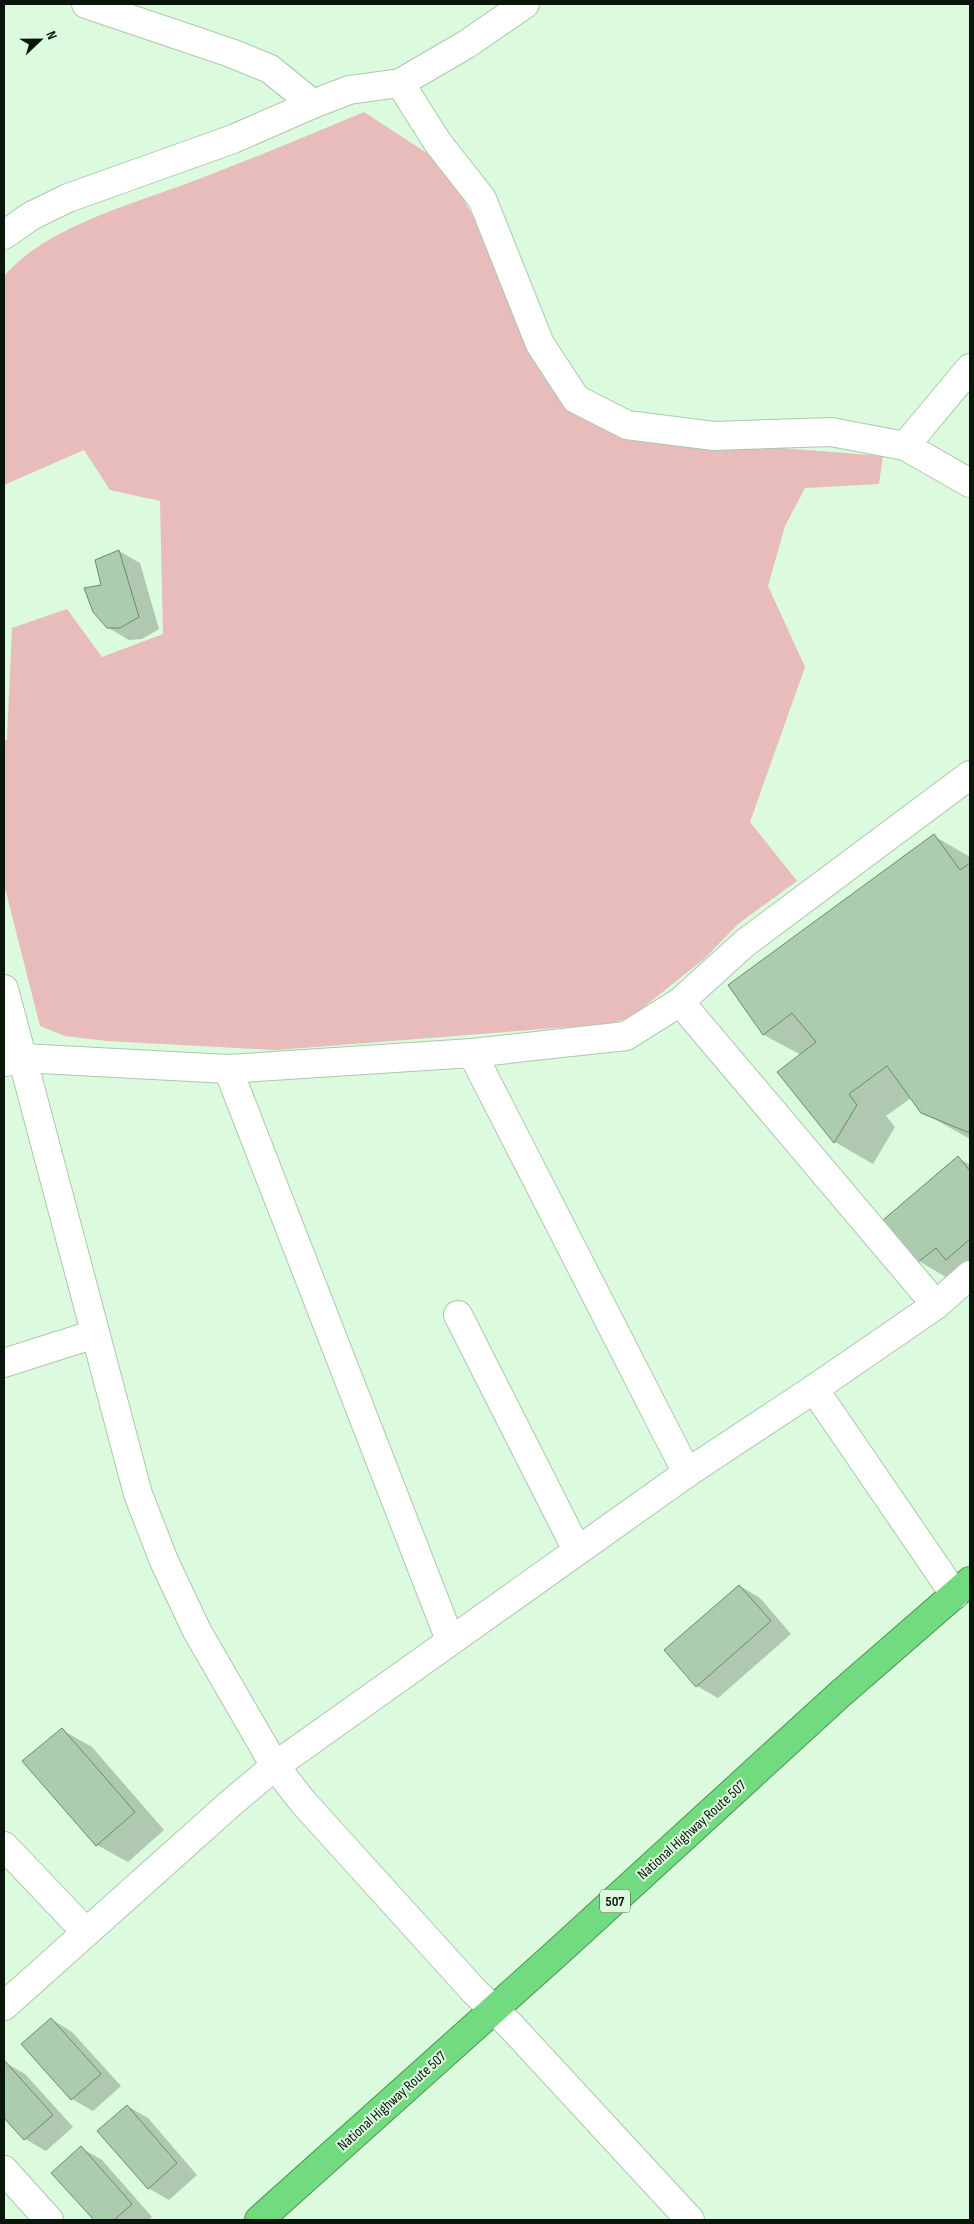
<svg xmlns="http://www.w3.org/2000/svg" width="974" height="2224" viewBox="0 0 974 2224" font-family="'Sofia Sans Condensed',sans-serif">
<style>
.green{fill:#e7bcba}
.shadow{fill:#0003}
.building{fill:#abccad;stroke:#6e8a70}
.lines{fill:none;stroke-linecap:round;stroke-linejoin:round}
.minor-casing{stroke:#abc8ad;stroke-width:30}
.highway-casing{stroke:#4e9656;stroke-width:30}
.minor{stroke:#fff;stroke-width:28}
.highway{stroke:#72db7f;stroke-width:28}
.labels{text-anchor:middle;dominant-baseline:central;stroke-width:4;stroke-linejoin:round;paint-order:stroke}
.shield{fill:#dcfadd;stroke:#495a4a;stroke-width:1}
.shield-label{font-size:14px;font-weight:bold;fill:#0a150b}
.street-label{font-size:15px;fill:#0a150b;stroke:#dcfadd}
</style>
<rect width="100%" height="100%" fill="#dcfadd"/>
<!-- green -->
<path class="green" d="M364,112L439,161L457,187L479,228L537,365L565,406L600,427L640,437L883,456L879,484L805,488L785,526L768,586L805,667L750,822L797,881L738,924L705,958L630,1018L608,1024L276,1050L107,1041L65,1036L40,1026L4,884V740H7L12,628L67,609L102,657L163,634L160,501L110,490L84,450L4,485V276C48,225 137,203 199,179C254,158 309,135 364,112Z"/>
<!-- shadow -->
<g class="shadow">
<polygon points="119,551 140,563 159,629 142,639 129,640 107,627 103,586"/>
<polygon points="934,836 970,857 970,1139 922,1112 911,1098 886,1116 895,1127 873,1164 835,1142 778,1072 801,1055 764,1035 730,985"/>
<polygon points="958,1158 970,1165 970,1272 949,1279 919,1261 884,1220"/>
<polygon points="740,1586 760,1598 791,1634 718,1698 697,1686 666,1650"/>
<polygon points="62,1730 92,1747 164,1830 128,1862 97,1845"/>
<polygon points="51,2019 72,2032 121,2086 93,2111 72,2099"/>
<polygon points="4,2062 25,2074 73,2127 46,2151 25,2139 4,2116"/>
<polygon points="127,2106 148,2118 197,2175 169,2200 148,2188"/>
<polygon points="81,2148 102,2160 152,2217 148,2220 95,2220 53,2173"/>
</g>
<!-- building -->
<g class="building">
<polygon points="119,550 139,617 120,628 107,628 93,612 84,588 101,585 95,560"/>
<polygon points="934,834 960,870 970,863 970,1133 921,1113 887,1066 849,1094 857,1105 834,1143 777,1072 816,1042 792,1013 763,1035 728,985"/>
<polygon points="958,1156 970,1171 970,1239 946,1260 936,1248 918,1262 883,1220"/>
<polygon points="739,1585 771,1621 696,1687 664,1650"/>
<polygon points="62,1728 135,1812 96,1846 22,1761"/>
<polygon points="51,2018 101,2074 71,2100 21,2044"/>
<polygon points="4,2060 53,2115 24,2140 4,2118"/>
<polygon points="127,2105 177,2163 148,2189 97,2131"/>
<polygon points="81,2146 132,2204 114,2220 94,2220 51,2173"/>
</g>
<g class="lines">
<defs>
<g id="minor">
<polyline points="86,4 231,53 270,69 313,104 349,90 400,83 467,44 525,4"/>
<polyline points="400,83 438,143 482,199 540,344 576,399 627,425 714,436 831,432 905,446 970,483"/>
<polyline points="4,235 31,216 68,198 233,139 313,104"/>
<polyline points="905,446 970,368"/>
<polyline points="4,989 138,1494 164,1561 197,1631 275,1766 303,1802 475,1992 510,2025 690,2220"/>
<polyline points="680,1002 936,1305"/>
<polyline points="472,1053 687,1473"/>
<polyline points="5,1062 22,1058 228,1069 472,1053 626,1036 680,1002 745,943 970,775"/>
<polyline points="228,1069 450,1640"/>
<polyline points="458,1315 577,1550"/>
<polyline points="4,1363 95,1334"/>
<polyline points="814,1389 955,1595"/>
<polyline points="4,1846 85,1931"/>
<polyline points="4,2006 231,1803 275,1766 687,1473 814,1389 936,1305 970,1275"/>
<polyline points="4,2170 49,2220"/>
</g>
<polyline id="highway" points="259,2220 558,1952 839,1695 970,1581"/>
</defs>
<!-- minor casing -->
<use href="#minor" class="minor-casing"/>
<!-- highway casing -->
<use href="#highway" class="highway-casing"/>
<!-- minor -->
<use href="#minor" class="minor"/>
<!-- highway -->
<use href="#highway" class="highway"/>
</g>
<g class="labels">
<!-- shield labels -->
<rect class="shield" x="600" y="1889.5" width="30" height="23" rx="4"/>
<g class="shield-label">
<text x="615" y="1901">507</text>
</g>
<!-- street labels -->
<g class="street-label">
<text transform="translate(692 1830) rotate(-42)">National Highway Route 507</text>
<text transform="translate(392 2101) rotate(-42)">National Highway Route 507</text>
</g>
</g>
<!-- border -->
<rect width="974" height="2224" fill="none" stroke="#0a150b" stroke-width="10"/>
<!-- north arrow -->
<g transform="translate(40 40) rotate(68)" stroke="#dcfadd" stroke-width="4" paint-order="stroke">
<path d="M0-4L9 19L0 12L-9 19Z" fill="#0a150b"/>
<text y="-8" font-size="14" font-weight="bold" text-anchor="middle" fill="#0a150b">N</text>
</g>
</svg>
